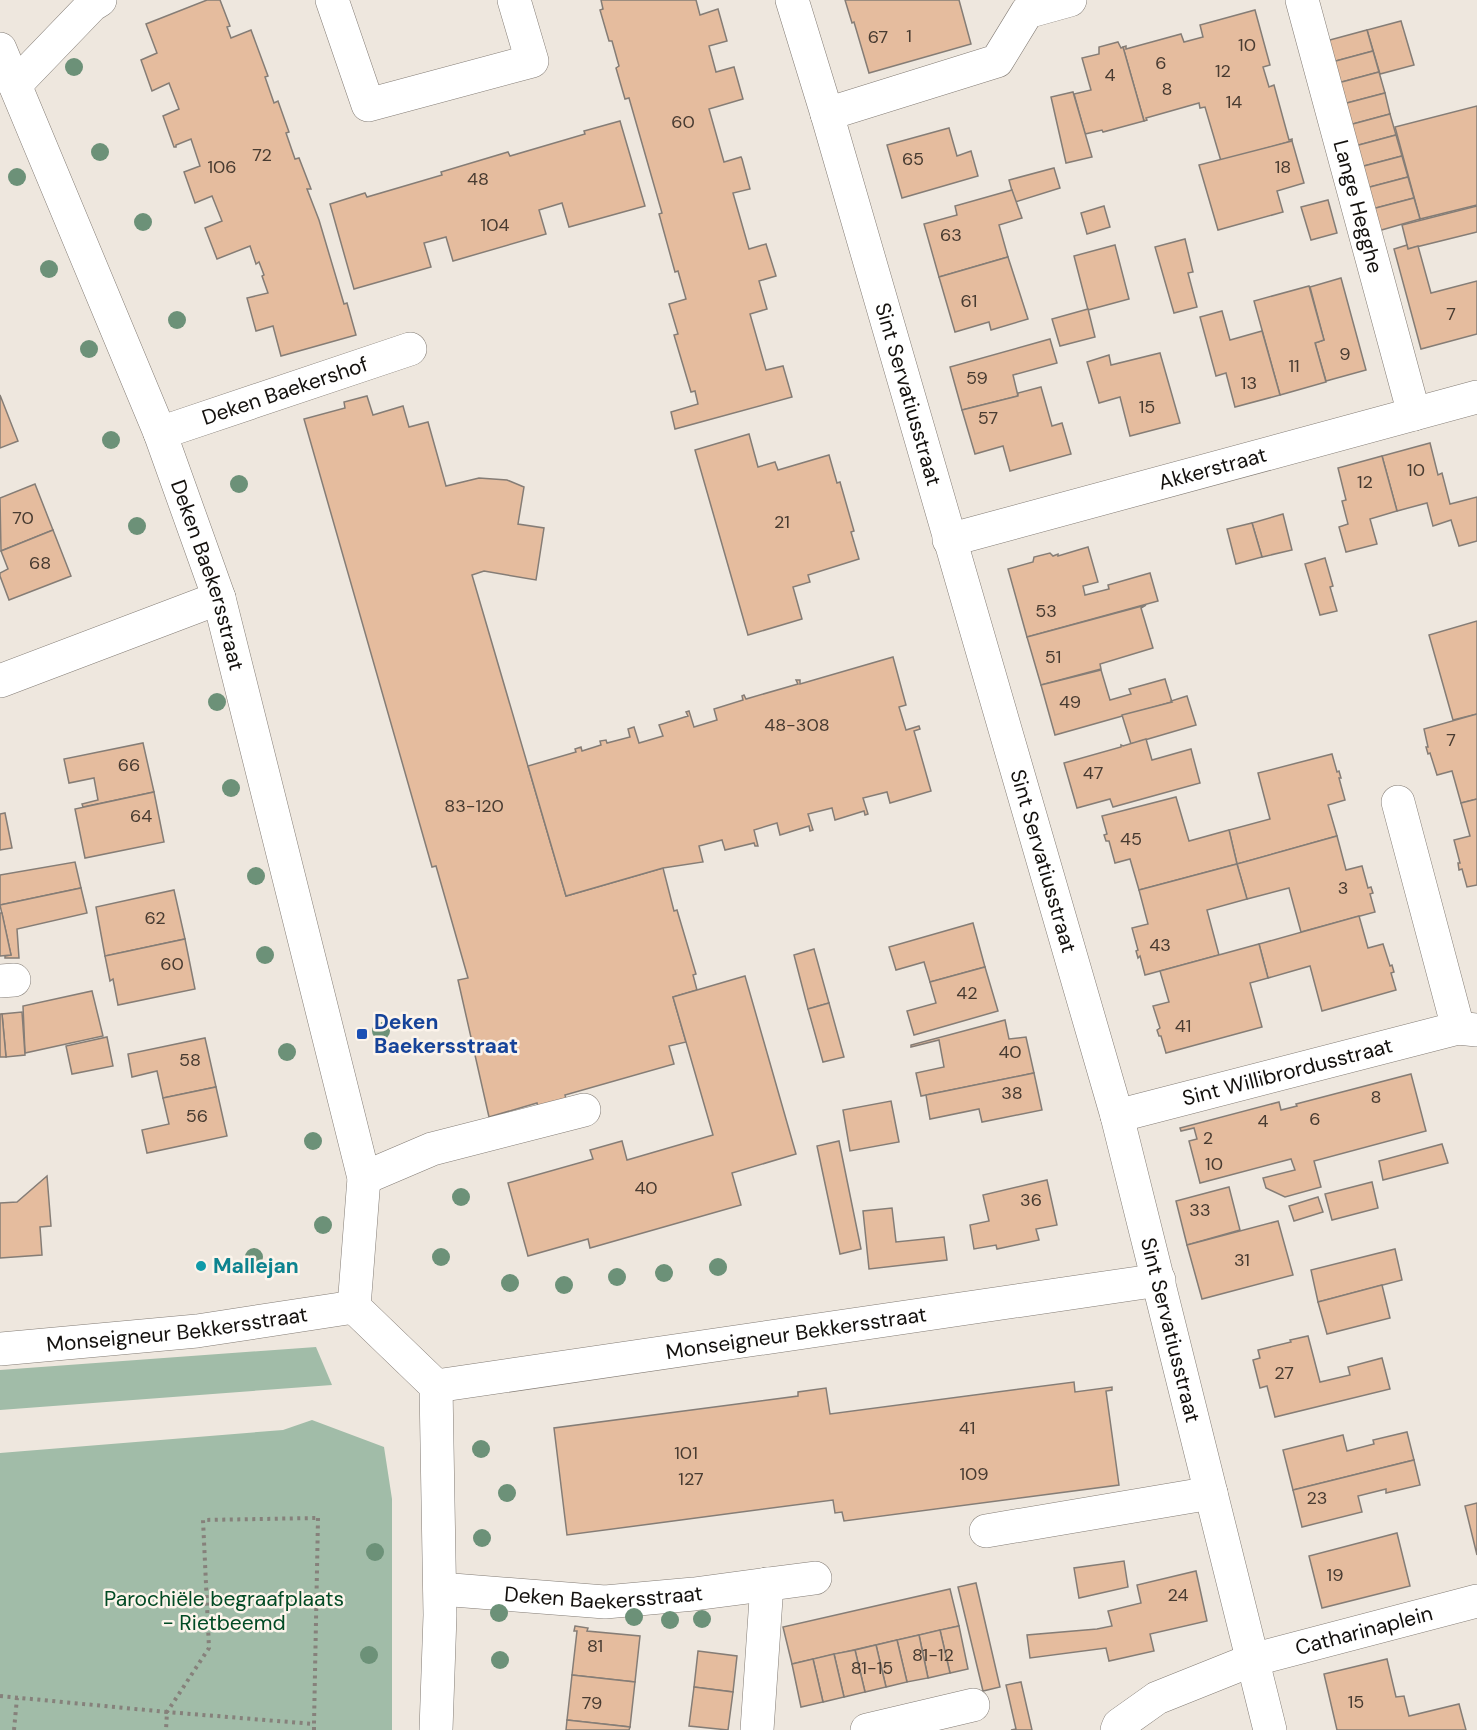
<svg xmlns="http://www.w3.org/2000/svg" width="1477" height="1730" viewBox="0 0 1477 1730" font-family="'DM Sans',sans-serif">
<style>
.green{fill:#a1bca8}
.building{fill:#e5bc9e;stroke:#857d76;stroke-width:1.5}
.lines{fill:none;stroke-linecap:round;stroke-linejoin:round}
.minor-casing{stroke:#837c75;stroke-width:34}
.path{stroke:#86817b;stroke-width:4;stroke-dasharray:3 4.5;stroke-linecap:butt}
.minor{stroke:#fff;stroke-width:33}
.tree{fill:#6c9178}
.transit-dot{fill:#1a4fb4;stroke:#fcf4eb;stroke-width:2}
.culture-dot{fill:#0f9aa8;stroke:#fcf4eb;stroke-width:2}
.labels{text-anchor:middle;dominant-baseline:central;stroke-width:5;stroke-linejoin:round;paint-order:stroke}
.number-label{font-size:18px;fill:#483b31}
.street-label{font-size:21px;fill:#13100d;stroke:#fcf4eb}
.transit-label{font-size:21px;font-weight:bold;fill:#164399;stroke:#fcf4eb;text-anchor:start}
.culture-label{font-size:21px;font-weight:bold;fill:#0d838f;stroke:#fcf4eb;text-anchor:start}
.park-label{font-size:21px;fill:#014a24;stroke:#fcf4eb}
</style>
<rect width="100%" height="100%" fill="#eee7de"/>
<!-- green -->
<g class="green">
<polygon points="316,1347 332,1385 0,1410 0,1370"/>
<polygon points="312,1420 384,1447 392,1499 392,1730 0,1730 0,1453 283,1430"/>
</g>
<!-- building -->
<g class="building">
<polygon points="207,0 220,0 230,26 227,27 231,38 251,30 268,76 265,77 274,103 278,101 289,132 286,133 295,159 299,158 311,189 307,189 319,220 344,304 347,303 356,335 281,356 273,326 256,331 247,298 268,293 262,276 264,275 261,267 259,262 256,264 250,246 217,259 205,228 222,221 212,196 195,203 184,172 200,166 191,139 176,145 176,147 174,147 163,116 179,109 169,83 152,91 141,60 157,53 146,24"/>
<polygon points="601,0 696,0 700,15 718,9 727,41 709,46 716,72 734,67 743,99 709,109 724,162 741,157 742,159 750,189 733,193 749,249 766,244 776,276 759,281 767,309 750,314 766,370 783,366 792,397 675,429 671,412 698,404 695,391 691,392 674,335 678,334 669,304 686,299 678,271 675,272 659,214 662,213 629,98 625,99 616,68 619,66 612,41 609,41 600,10 603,9"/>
<polygon points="845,0 959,0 971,44 869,73 854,22 852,23"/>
<polygon points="1255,10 1270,65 1263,67 1269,87 1274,85 1289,140 1292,139 1292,141 1221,161 1205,107 1200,108 1199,103 1146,118 1147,120 1144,121 1123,47 1126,46 1126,49 1181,34 1184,42 1203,37 1200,25"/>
<polygon points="1401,21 1414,65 1380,74 1367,30"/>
<polygon points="1367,30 1373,51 1332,62 1326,41"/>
<polygon points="1118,42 1121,48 1123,47 1144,121 1103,132 1102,130 1085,134 1074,94 1091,90 1082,58 1099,54 1099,47"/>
<polygon points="1373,51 1379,72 1338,83 1332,62"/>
<polygon points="1379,72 1385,93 1343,104 1338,83"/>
<polygon points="1073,92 1092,157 1066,163 1051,97"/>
<polygon points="1385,93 1390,114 1349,125 1343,104"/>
<polygon points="1477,106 1477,205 1420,219 1395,127"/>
<polygon points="1390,114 1396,135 1355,146 1349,125"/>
<polygon points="620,121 645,206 569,227 562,203 539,210 546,234 453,261 446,237 424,243 431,267 354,289 330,204 365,193 367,197 442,175 441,172 508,152 510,156 585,134 584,131"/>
<polygon points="949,128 957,156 971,151 978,176 902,198 887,145"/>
<polygon points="1396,135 1402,156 1360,167 1355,146"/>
<polygon points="1292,141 1304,183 1277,191 1283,212 1218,230 1199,165"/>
<polygon points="1402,156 1408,177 1366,188 1360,167"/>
<polygon points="1054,168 1060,188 1015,202 1009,180"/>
<polygon points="1408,177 1414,198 1372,209 1366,188"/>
<polygon points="1012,190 1022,218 999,225 1008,257 939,277 924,224 957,215 955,206"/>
<polygon points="1414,198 1420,219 1378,231 1372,209"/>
<polygon points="1328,200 1337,233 1311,240 1301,207"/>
<polygon points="1104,206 1110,227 1087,234 1081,213"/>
<polygon points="1477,206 1477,232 1408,249 1402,225"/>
<polygon points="1185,239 1193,272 1188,273 1197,307 1174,313 1155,247"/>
<polygon points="1115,245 1129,299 1088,310 1074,256"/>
<polygon points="1407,245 1408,249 1418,246 1431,293 1477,281 1477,334 1421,349 1394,249"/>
<polygon points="1008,257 1028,319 991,330 989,322 955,332 939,277"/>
<polygon points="1341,278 1366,370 1326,381 1315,343 1324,340 1310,287"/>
<polygon points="1309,286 1324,340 1315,343 1326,382 1280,395 1254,301"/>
<polygon points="1088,309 1095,337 1060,346 1052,319"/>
<polygon points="1222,311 1230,340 1262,331 1280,395 1235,407 1226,373 1216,376 1200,317"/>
<polygon points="1050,339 1057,363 1013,375 1018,396 962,410 950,367"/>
<polygon points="1160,353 1180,423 1130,436 1120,397 1099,403 1087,362 1109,355 1111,365"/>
<polygon points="1041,387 1052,426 1062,423 1071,454 1010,471 1003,446 975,454 962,410 1018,396 1018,393"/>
<polygon points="0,395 18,441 0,448"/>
<polygon points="367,396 373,415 403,406 409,427 428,422 446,486 479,478 507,480 512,482 524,487 518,524 544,528 536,580 484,571 472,575 566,896 663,868 674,911 677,910 696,974 693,975 697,990 673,997 686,1042 669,1046 674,1064 565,1095 567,1102 539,1110 537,1103 489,1117 458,980 468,978 436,866 432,867 304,419 345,408 344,402"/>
<polygon points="749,434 758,467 775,462 778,470 829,455 837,483 840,482 854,531 851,532 859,559 808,575 810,582 793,587 802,619 748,635 695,450"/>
<polygon points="1430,443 1438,475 1442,473 1450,504 1477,497 1477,541 1459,546 1451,520 1433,526 1427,503 1397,511 1382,456"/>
<polygon points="1382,456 1397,511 1370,519 1377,544 1346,552 1339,527 1348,524 1342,501 1346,500 1338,468"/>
<polygon points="35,484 53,530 1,551 0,498"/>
<polygon points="1283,514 1292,550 1262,557 1252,523"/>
<polygon points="1252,523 1262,557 1236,564 1227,529"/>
<polygon points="53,530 71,576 9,600 0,576 0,573 8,569 1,551"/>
<polygon points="1088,547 1098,582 1083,586 1085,595 1109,589 1108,585 1150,573 1158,601 1027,637 1008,569 1033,562 1034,557 1050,553 1053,556 1058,554 1058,556"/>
<polygon points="1325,558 1333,586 1330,587 1337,611 1320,615 1305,564"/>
<polygon points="1146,605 1141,608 1153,648 1100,664 1101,669 1041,685 1027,637"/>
<polygon points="1477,621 1477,714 1453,720 1429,635"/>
<polygon points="893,657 906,705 899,707 906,730 919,726 920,729 914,731 931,791 890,803 887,792 863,798 868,814 865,815 864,811 835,820 832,808 808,814 813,830 810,831 809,826 780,835 777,823 754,830 758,846 755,846 754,843 725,850 722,840 699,846 703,862 663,868 566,896 528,766 576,752 575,749 581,747 582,751 601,745 600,741 606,740 607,743 630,737 628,729 634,727 639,743 663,736 659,725 688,716 686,712 689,711 694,727 717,720 714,709 743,700 742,696 744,695 746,699 798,684 796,680 800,680 800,684"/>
<polygon points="1101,670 1110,700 1131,694 1129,689 1165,679 1172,702 1055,735 1041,685"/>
<polygon points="1187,696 1196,725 1131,744 1122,715 1172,702 1171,701"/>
<polygon points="1477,714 1477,799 1461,803 1452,771 1437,775 1430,753 1428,754 1426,747 1428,747 1424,729"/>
<polygon points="1146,739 1152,760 1191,749 1200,783 1113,807 1110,799 1077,808 1064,763 1121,747 1121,745 1123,746"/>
<polygon points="143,743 154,792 83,807 82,804 98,800 94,778 69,783 64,759"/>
<polygon points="1332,754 1337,772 1339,771 1341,778 1339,778 1345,800 1328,805 1337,836 1237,864 1229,830 1270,819 1258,773"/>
<polygon points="154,792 164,842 85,858 75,809"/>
<polygon points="1176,797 1189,841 1229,830 1237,864 1139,890 1130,859 1115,863 1109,841 1106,841 1104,835 1107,834 1102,816"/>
<polygon points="1477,799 1477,885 1467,887 1462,869 1459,870 1458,863 1460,863 1454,840 1470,836 1461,803"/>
<polygon points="5,813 12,848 0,850 0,814"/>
<polygon points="1337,836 1346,870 1362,866 1368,888 1371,887 1373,893 1370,894 1375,912 1301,932 1289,888 1247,899 1237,864"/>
<polygon points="75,862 81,888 0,905 0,875"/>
<polygon points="1237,864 1247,899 1207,910 1219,955 1145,975 1140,956 1138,958 1136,951 1138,950 1132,928 1148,924 1139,890"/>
<polygon points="81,888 87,913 17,929 19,958 5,958 5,956 11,955 0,905"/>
<polygon points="174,890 185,939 105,956 96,907"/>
<polygon points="0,913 2,913 11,955 0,956"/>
<polygon points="1359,916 1368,948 1383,944 1390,966 1392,965 1394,972 1391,973 1396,990 1322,1011 1310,966 1268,978 1259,944"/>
<polygon points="973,923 985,967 930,982 924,962 896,970 889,947"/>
<polygon points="185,939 195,989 118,1005 113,979 110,981 105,956"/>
<polygon points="1259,944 1268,978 1250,983 1262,1027 1166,1053 1161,1036 1159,1036 1157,1030 1160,1028 1153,1006 1169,1002 1160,971"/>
<polygon points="814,949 829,1003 808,1009 794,955"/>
<polygon points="985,967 998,1011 914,1035 907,1011 936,1003 930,982"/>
<polygon points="745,976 796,1154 732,1173 741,1205 590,1248 588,1239 528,1256 508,1183 593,1159 590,1150 622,1141 627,1160 713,1135 673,997"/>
<polygon points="92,991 103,1036 25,1053 23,1006"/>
<polygon points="829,1003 844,1057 823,1062 808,1009"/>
<polygon points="22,1012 25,1055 6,1057 2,1014"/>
<polygon points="0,1014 2,1014 6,1057 0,1057"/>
<polygon points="1005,1020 1009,1039 1026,1037 1034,1073 921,1096 916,1073 944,1067 939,1040 911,1047 911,1045"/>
<polygon points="107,1037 113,1066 72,1074 66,1046"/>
<polygon points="205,1038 216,1087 163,1098 157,1071 132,1077 128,1054"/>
<polygon points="1034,1073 1042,1110 982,1122 979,1109 930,1119 926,1095"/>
<polygon points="1411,1074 1426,1131 1314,1161 1321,1187 1285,1197 1266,1188 1263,1178 1295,1170 1291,1159 1200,1183 1189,1141 1197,1139 1194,1128 1181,1131 1180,1128 1279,1102 1281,1110 1297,1106 1296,1104"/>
<polygon points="216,1087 227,1136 147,1153 142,1130 169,1124 163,1098"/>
<polygon points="891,1101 899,1142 850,1151 843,1110"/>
<polygon points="839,1141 861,1249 840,1254 817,1146"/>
<polygon points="1442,1144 1448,1163 1383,1180 1379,1161"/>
<polygon points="47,1176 51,1226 40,1227 42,1255 0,1258 0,1203 17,1202"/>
<polygon points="1047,1180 1057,1225 1036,1229 1039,1240 997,1249 996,1245 974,1249 970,1225 989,1221 983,1195"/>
<polygon points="1372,1182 1378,1208 1332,1220 1325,1194"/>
<polygon points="1229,1187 1240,1230 1187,1245 1176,1201"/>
<polygon points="1318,1197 1323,1212 1294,1221 1289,1206"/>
<polygon points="892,1208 896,1242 944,1237 947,1260 869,1269 863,1211"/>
<polygon points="1278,1221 1293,1275 1202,1299 1187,1245"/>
<polygon points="1395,1249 1402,1280 1318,1302 1311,1270"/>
<polygon points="1382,1285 1390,1318 1327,1334 1318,1302"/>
<polygon points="1308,1336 1320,1382 1350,1375 1348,1367 1382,1358 1390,1389 1275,1417 1267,1386 1260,1388 1253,1360 1260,1358 1258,1350 1291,1342 1290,1340"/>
<polygon points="1074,1382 1075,1392 1112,1387 1112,1390 1106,1391 1119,1485 844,1521 842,1512 835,1513 833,1500 567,1535 554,1428 798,1396 798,1392 826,1388 830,1414"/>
<polygon points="1407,1432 1414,1460 1293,1490 1283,1450 1343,1435 1347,1451 1374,1444 1373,1440"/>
<polygon points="1414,1460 1420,1485 1386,1493 1386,1489 1358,1496 1362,1512 1302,1527 1293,1490"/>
<polygon points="1477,1503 1477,1555 1465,1506"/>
<polygon points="1397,1533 1410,1586 1322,1608 1309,1556"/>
<polygon points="1124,1561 1128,1587 1079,1598 1074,1568"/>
<polygon points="1196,1571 1207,1621 1150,1634 1154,1651 1109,1661 1106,1648 1030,1658 1027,1635 1097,1629 1112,1626 1108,1611 1141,1603 1137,1585"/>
<polygon points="976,1583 1000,1687 983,1691 958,1587"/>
<polygon points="950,1589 959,1626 792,1664 783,1627"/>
<polygon points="575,1626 588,1628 587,1631 640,1636 635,1682 572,1675 577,1631 574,1631"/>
<polygon points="959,1626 968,1669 950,1673 940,1630"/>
<polygon points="940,1630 950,1673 928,1678 919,1635"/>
<polygon points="919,1635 928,1678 907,1682 897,1640"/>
<polygon points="897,1640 907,1682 886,1687 876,1645"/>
<polygon points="876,1645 886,1687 865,1692 855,1650"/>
<polygon points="855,1650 865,1692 844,1697 834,1654"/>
<polygon points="698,1651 737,1656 733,1692 694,1687"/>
<polygon points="834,1654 844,1697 823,1702 813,1659"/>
<polygon points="813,1659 823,1702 801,1707 792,1664"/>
<polygon points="1387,1659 1396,1697 1404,1696 1409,1716 1459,1704 1466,1730 1337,1730 1324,1674"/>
<polygon points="572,1675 635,1682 630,1727 567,1720"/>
<polygon points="1021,1682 1032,1730 1011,1730 1016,1729 1006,1685"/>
<polygon points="694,1687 733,1692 728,1730 689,1726"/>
<polygon points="567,1720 630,1727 629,1730 566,1730"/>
</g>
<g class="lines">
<defs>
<g id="minor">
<polyline points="332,0 368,105 532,61 514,0"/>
<path id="s1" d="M792,0L827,114L1117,1116L1270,1730"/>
<path id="s2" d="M1302,0L1414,414"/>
<path id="s3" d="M0,49L160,433L219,598L364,1178L354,1307L436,1386L440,1615L436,1730"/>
<polyline points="15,85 92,5 100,0"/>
<polyline points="827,114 997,61 1027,12 1070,0"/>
<path id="s4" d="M160,433L410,349"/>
<path id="s5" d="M949,540L1477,397"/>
<polyline points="0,681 219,598"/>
<polyline points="1398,802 1458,1028"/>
<polyline points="0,981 14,980"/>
<path id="s6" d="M1117,1116L1458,1028L1477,1030"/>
<polyline points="364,1178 432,1149 584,1110"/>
<path id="s7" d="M0,1349L197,1331L354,1307"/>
<path id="s8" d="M436,1386L1159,1280"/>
<polyline points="986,1531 1211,1493"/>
<path id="s9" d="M440,1589L605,1602L694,1594L815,1578"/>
<polyline points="757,1730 767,1584"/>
<polyline points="867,1730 973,1705"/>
<path id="s10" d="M1117,1730L1119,1725L1157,1698L1252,1660L1477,1601"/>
</g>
</defs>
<!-- minor casing -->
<use href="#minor" class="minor-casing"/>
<!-- path -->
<g class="path">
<polygon points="318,1518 314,1724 167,1712 209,1648 203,1520"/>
<polyline points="0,1696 167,1712 166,1730"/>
<polyline points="14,1730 17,1698"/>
<polyline points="314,1730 314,1724"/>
</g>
<!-- minor -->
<use href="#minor" class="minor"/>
</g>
<!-- trees -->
<g class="tree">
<circle cx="74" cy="67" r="9"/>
<circle cx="100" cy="152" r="9"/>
<circle cx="17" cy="177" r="9"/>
<circle cx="143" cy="222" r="9"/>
<circle cx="49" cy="269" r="9"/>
<circle cx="177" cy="320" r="9"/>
<circle cx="89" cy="349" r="9"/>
<circle cx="111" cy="440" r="9"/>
<circle cx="239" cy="484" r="9"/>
<circle cx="137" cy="526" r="9"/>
<circle cx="217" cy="702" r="9"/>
<circle cx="231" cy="788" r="9"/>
<circle cx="256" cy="876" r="9"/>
<circle cx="265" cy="955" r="9"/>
<circle cx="381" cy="1031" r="9"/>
<circle cx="287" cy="1052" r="9"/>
<circle cx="313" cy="1141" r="9"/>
<circle cx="461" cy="1197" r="9"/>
<circle cx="323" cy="1225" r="9"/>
<circle cx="254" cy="1257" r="9"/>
<circle cx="441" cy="1257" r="9"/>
<circle cx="718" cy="1267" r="9"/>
<circle cx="664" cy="1273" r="9"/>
<circle cx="617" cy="1277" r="9"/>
<circle cx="510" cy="1283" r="9"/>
<circle cx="564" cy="1285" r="9"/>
<circle cx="481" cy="1449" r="9"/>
<circle cx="507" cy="1493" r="9"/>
<circle cx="482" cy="1538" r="9"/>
<circle cx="375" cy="1552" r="9"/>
<circle cx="499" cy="1613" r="9"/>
<circle cx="634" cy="1617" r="9"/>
<circle cx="702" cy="1619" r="9"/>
<circle cx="670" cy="1620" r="9"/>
<circle cx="369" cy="1655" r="9"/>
<circle cx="500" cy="1660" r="9"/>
</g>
<!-- markers -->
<rect class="transit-dot" x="356" y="1028" width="12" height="12" rx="3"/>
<circle class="culture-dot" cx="201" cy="1266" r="6"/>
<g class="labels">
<!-- number labels -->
<g class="number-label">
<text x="909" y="36">1</text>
<text x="878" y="37">67</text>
<text x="1247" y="45">10</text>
<text x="1161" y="63">6</text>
<text x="1223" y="71">12</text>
<text x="1110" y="75">4</text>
<text x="1167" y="89">8</text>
<text x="1234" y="102">14</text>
<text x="683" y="122">60</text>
<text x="262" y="155">72</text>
<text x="913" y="159">65</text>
<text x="222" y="167">106</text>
<text x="1283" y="167">18</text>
<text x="478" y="179">48</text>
<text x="495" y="225">104</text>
<text x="951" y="235">63</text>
<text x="969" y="301">61</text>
<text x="1451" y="314">7</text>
<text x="1345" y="354">9</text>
<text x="1294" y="366">11</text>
<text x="977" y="378">59</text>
<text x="1249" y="383">13</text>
<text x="1147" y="407">15</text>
<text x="988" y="418">57</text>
<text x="1416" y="470">10</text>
<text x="1365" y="482">12</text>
<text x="23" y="518">70</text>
<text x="782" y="522">21</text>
<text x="40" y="563">68</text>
<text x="1046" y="611">53</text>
<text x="1053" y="657">51</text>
<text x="1070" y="702">49</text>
<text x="797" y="725">48-308</text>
<text x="1451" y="740">7</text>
<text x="129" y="765">66</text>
<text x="1093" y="773">47</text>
<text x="474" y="806">83-120</text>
<text x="141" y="816">64</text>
<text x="1131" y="839">45</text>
<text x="1343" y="888">3</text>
<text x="155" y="918">62</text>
<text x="1160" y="945">43</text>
<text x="172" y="964">60</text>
<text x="967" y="993">42</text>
<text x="1183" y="1026">41</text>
<text x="1010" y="1052">40</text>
<text x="190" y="1060">58</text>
<text x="1012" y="1093">38</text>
<text x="1376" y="1097">8</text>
<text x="197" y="1116">56</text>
<text x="1315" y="1119">6</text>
<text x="1263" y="1121">4</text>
<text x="1208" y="1138">2</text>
<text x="1214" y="1164">10</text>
<text x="646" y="1188">40</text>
<text x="1031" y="1200">36</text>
<text x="1200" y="1210">33</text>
<text x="1242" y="1260">31</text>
<text x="1284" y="1373">27</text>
<text x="967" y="1428">41</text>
<text x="686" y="1453">101</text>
<text x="974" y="1474">109</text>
<text x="691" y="1479">127</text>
<text x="1317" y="1498">23</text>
<text x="1335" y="1575">19</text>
<text x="1178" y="1595">24</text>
<text x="595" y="1646">81</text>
<text x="933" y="1655">81-12</text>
<text x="872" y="1668">81-15</text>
<text x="1356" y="1702">15</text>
<text x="592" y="1703">79</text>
</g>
<!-- street labels -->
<g class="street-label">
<text stroke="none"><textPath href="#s2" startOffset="214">Lange Hegghe</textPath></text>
<text stroke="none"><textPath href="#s4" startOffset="132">Deken Baekershof</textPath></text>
<text stroke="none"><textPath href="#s1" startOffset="411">Sint Servatiusstraat</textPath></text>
<text stroke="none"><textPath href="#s5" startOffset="273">Akkerstraat</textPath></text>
<text stroke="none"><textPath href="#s3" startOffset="566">Deken Baekersstraat</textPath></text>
<text stroke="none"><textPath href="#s1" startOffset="897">Sint Servatiusstraat</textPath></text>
<text stroke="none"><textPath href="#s6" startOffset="176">Sint Willibrordusstraat</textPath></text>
<text stroke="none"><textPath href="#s7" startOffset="178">Monseigneur Bekkersstraat</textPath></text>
<text stroke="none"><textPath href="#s1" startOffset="1383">Sint Servatiusstraat</textPath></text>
<text stroke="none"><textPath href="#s8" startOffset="364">Monseigneur Bekkersstraat</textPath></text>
<text stroke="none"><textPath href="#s9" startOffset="164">Deken Baekersstraat</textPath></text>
<text stroke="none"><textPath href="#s10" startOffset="270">Catharinaplein</textPath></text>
</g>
<!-- transit labels -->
<g class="transit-label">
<text x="374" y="1022">Deken<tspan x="374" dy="24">Baekersstraat</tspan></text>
</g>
<!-- culture labels -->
<g class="culture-label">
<text x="213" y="1266">Mallejan</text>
</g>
<!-- park labels -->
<g class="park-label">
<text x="224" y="1599">Parochiële begraafplaats<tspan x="224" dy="24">- Rietbeemd</tspan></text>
</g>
</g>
</svg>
